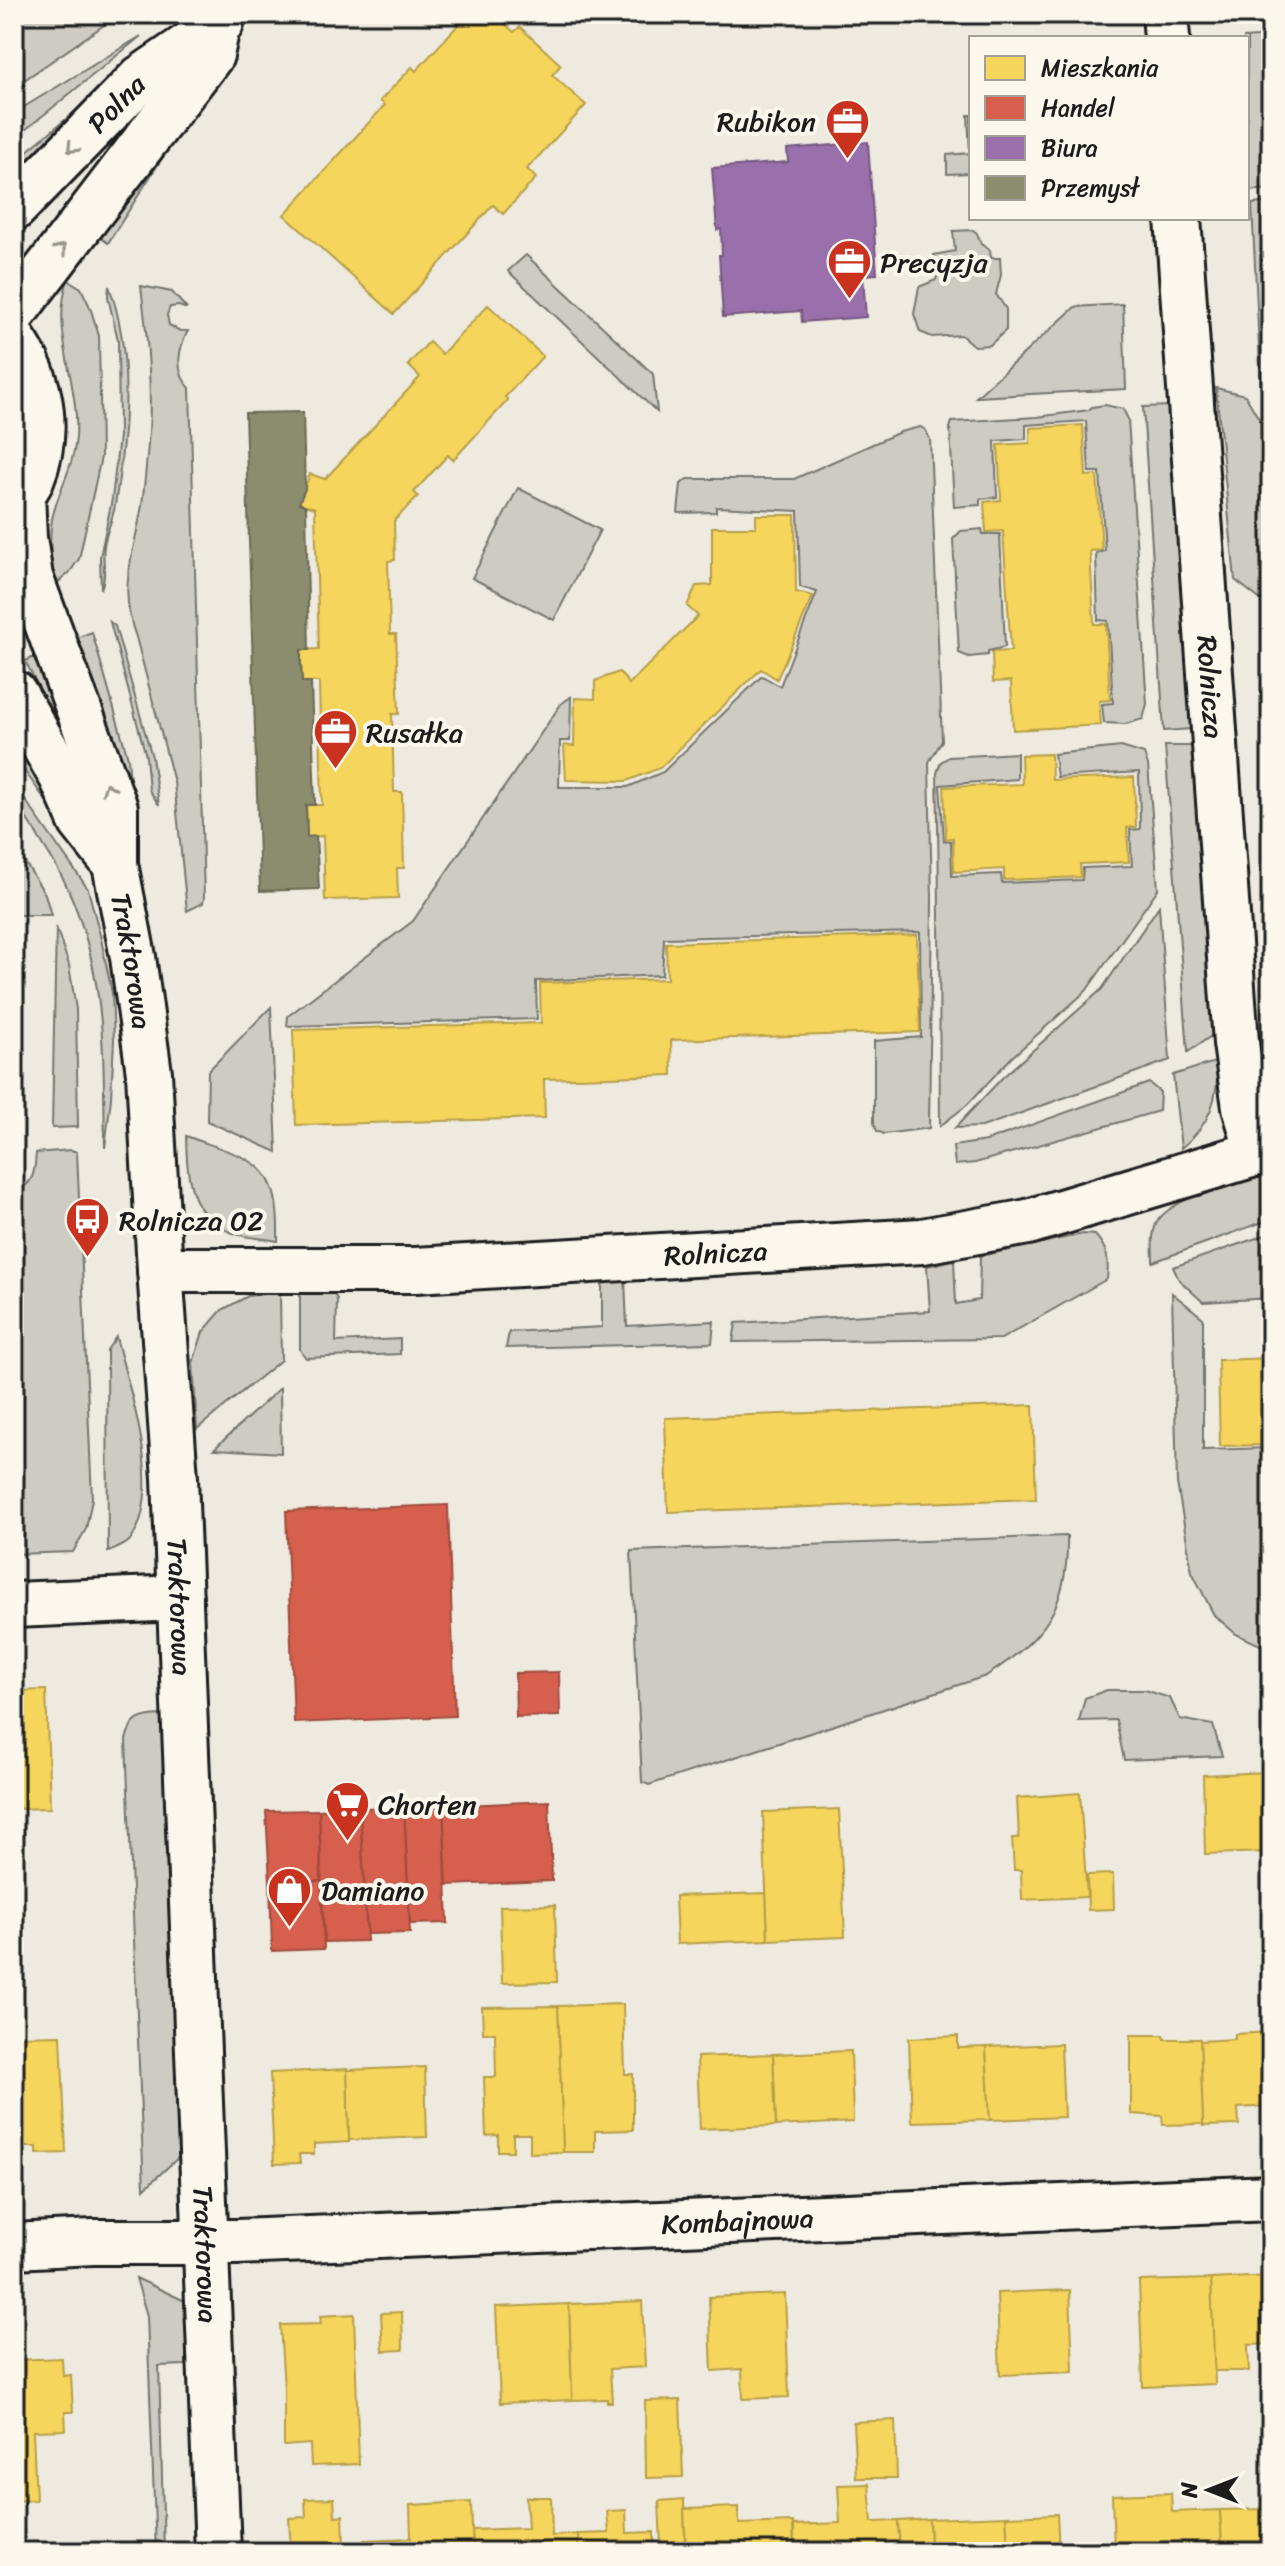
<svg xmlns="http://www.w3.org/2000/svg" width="1285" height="2566" viewBox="0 0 1285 2566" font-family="Sriracha,sans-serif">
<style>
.green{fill:#ceccc2;stroke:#75746f;stroke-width:2}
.homes{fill:#f6d55c;stroke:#b59e49;stroke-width:2}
.shops{fill:#d6604d;stroke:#9e4c3e;stroke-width:2}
.offices{fill:#9970ab;stroke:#745780;stroke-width:2}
.industry{fill:#8c8c6e;stroke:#6a6a55;stroke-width:2}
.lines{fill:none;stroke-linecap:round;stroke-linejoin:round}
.minor-casing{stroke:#1c1c1c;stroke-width:50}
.tertiary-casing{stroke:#1c1c1c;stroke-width:50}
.minor{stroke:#fbf7ec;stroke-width:44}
.tertiary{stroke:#fbf7ec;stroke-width:44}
.oneway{stroke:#97948e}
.labels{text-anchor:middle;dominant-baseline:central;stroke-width:8;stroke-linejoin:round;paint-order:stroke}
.street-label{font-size:28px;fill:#1c1c1c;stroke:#fbf7ec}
.poi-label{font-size:28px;fill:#1c1c1c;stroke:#fbf7ec;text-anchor:start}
</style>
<rect width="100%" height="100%" fill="#eeeadf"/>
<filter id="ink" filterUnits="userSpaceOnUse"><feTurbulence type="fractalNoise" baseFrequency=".0125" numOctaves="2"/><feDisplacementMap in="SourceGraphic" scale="16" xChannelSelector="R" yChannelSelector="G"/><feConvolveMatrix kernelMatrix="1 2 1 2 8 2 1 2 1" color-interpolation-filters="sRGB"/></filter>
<g filter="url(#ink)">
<!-- green -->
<g class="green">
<polygon points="14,14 120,14 14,87"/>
<polygon points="141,36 14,139 14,113"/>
<polygon points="1271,36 1271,59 1262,60 1271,152 1271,189 1247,191 1247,38 1243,38"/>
<polygon points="140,58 27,166 20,157"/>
<polygon points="201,97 108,243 97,235"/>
<polygon points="968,115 971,115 971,173 947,174 947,155 970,153"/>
<polygon points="1271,202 1271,389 1261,389 1252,204"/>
<polygon points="973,230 977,233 981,244 990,250 991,258 1000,258 1001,275 996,294 1006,309 1006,330 990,345 974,346 961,335 932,337 920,332 914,314 919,287 936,280 939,267 934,255 955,251 953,231"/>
<polygon points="526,255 653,374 657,412 508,271"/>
<path d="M68,280L81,288L90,307L99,336L101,457L79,559L69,573L54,586C52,565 48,541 52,519C58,491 74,466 76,437C80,383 50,332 68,280Z"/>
<path d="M109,286C134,354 126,435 115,505C113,519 106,532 104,546C102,560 107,576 101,589L100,557L112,499L119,436L118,340L108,297Z"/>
<path d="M141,286L172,292L187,309L179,306L170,307L167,315L169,325L180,331H188C178,349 174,372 190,388L204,898L203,903L187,911L174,782L136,637C117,587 134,555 142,505C145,482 147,457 149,432C152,383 147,335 141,286Z"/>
<polygon points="1123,304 1126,389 976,397 1075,307"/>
<polygon points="1216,388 1245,395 1271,439 1271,608 1235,580"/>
<polygon points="1105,405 1123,409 1128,419 1147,704 1143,719 1126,724 1104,723 1102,704 1113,703 1108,621 1098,620 1096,553 1105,551 1100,472 1089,472 1086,421 1026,425 1026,439 995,441 997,497 980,499 980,505 954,507 950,428 952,422 1037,417 1089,410 1092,407"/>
<polygon points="1169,406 1191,729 1164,731 1143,407"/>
<polygon points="920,427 925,429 930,439 942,741 929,762 932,900 929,1128 884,1134 877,1131 874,1123 874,1041 921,1037 920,932 664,938 662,975 536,981 537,1019 287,1026 288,1016 413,921 561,704 571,697 570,741 560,741 559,787 628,787 663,772 762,676 780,686 817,592 800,587 798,511 716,507 716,512 678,513 681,484 687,479 794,479 900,432"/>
<polygon points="518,488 600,530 554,620 472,578"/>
<polygon points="982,529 983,534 1000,534 1005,647 988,651 988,655 969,657 959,653 953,539 961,531"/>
<polygon points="110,622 115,626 152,757 159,805 149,790 146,756"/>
<polygon points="92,632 128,758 131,792 76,638"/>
<polygon points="39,655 68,743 25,661"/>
<polygon points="14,725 68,832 14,756"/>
<polygon points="1165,746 1192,746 1214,1034 1188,1052"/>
<path d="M1121,747L1144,754L1148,765L1158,889L1086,991L1011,1058L967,1105L940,1126C939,1008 940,891 937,773L941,762L949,757L1017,753V779L940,785L944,841H951L952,876L1001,874L1002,883L1082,880L1083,868L1132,866L1130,830L1140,829L1139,772L1057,777L1054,754Z"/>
<path d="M14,784L88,889L101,939L112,993L114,1040L111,1098L105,1148C103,1054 107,977 68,889C54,858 32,828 14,799Z"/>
<polygon points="14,845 45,894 51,915 14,915"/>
<polygon points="1159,906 1170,1060 982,1127 955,1128 1003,1077 1102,989"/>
<polygon points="56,927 69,965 76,1009 78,1127 52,1128"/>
<polygon points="271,1007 277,1152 207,1121 208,1071"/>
<path d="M1218,1061C1218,1099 1211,1124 1181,1148L1173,1075Z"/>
<polygon points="1149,1083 1160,1092 1159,1111 975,1163 955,1165 953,1146 986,1141"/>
<path d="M186,1136C254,1161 280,1159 278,1241C263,1238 246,1238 233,1233C189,1217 187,1177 186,1136Z"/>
<path d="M71,1150L77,1152L92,1499L86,1529L73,1552L14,1554V1190C34,1187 35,1170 36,1153Z"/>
<path d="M1271,1172V1219L1153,1262C1153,1249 1151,1236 1156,1224C1169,1196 1242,1182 1271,1172Z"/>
<polygon points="1271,1233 1271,1298 1203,1302 1179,1280 1173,1267"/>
<path d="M1083,1234L1095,1235C1108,1249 1109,1260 1107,1279L1001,1339L733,1342L736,1323L930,1311L927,1266L954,1260L956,1304L979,1300L980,1256Z"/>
<polygon points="625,1279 627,1326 714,1321 712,1343 506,1348 509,1332 602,1327 602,1281"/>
<polygon points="330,1287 337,1299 336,1342 400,1339 400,1354 306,1358 300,1350 300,1291"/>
<polygon points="280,1292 281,1360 197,1429 193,1363 203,1332 222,1310 248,1296"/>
<polygon points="1172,1293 1203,1318 1203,1450 1271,1448 1271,1650 1236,1634 1214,1615 1192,1572 1177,1483"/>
<path d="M116,1337C129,1390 166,1493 130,1540C125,1546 115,1549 108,1552L107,1350Z"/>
<polygon points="280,1388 281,1453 214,1449"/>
<path d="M1067,1536C1069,1607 1044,1639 986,1676L649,1785L642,1782L631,1551Z"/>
<polygon points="1107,1690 1145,1690 1170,1698 1180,1719 1213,1725 1222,1756 1124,1760 1116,1720 1079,1721 1085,1698"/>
<path d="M162,1715L181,2155L144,2189L126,1740C131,1718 141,1716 162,1715Z"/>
<polygon points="136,2278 187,2302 186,2365 159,2366 164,2552 156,2552 147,2316"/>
</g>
<!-- homes -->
<g class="homes">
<polygon points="468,14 494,14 514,32 520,27 561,65 552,75 586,105 527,169 536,178 503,214 493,205 394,314 284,215 385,105 380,101 412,67 416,71"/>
<polygon points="488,305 543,356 505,397 508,400 453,460 448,455 414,492 418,496 394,521 395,560 388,561 390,634 396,634 399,714 392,714 394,792 402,792 404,868 397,868 398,898 325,900 323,836 307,837 306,805 322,805 319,682 302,682 301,665 301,650 319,649 315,508 299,503 310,474 325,479 420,377 408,365 429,342 442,354"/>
<polygon points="1083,425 1086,476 1097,475 1102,550 1090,551 1094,624 1106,624 1110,700 1099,701 1101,725 1013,730 1011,681 993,682 992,652 1011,651 1003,531 986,532 984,502 1001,500 998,445 1030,443 1030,428"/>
<polygon points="756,515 795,515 796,592 813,596 777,679 761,669 660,768 627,781 566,780 564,745 574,746 575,698 595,699 595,681 619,672 629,684 698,616 687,606 696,586 712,585 712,527 756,527"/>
<polygon points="1051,754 1052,780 1134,777 1136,827 1127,828 1129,862 1080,864 1081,877 1004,880 1004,869 954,872 953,838 946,839 944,787 1022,784 1021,755"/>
<polygon points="917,935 920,1032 671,1040 672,1075 544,1079 545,1118 296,1125 293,1030 541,1023 540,983 667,979 666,943"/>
<polygon points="1271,1358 1271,1445 1220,1446 1218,1360"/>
<polygon points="1033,1405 1036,1499 668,1512 665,1418"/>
<polygon points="46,1690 50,1808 14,1809 14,1699 17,1699 17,1691"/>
<polygon points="1268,1772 1271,1852 1205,1854 1203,1775"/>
<polygon points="1080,1793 1087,1897 1022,1900 1021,1870 1014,1870 1012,1838 1019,1838 1017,1798"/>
<polygon points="839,1809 845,1937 768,1940 763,1812"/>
<polygon points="1113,1874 1114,1909 1088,1910 1087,1875"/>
<polygon points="766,1893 768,1940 677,1944 675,1896"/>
<polygon points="555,1905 557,1982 502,1983 500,1906"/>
<polygon points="623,2004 625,2074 633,2074 633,2130 595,2131 595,2152 563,2152 558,2006"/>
<polygon points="558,2006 563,2152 530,2153 530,2134 513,2134 513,2151 498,2151 498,2135 486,2136 484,2077 496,2077 495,2033 483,2033 482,2007"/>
<polygon points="1271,2032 1271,2106 1238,2108 1239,2125 1203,2126 1200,2041 1235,2039 1235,2034"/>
<polygon points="61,2035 66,2153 37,2154 37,2147 14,2147 14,2036"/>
<polygon points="1131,2035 1164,2035 1165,2039 1200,2039 1203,2124 1163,2125 1162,2116 1131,2114"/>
<polygon points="958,2036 958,2048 986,2047 990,2120 912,2122 909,2038"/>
<polygon points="1061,2044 1064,2117 990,2120 986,2047"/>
<polygon points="851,2051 853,2122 776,2126 773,2054"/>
<polygon points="773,2054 776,2126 700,2129 697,2057"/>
<polygon points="425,2067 427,2137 349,2140 347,2070"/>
<polygon points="347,2069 349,2142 314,2144 314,2154 299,2154 300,2163 274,2164 270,2073"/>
<polygon points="1270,2276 1271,2344 1248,2345 1249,2371 1214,2371 1211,2279"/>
<polygon points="1211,2279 1215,2384 1143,2387 1139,2281"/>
<polygon points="1070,2290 1073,2372 1000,2375 997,2293"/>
<polygon points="785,2294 789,2397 743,2399 742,2369 712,2371 709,2297"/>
<polygon points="642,2301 645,2367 610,2369 612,2402 607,2402 607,2399 572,2400 569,2304"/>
<polygon points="569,2304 572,2400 500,2403 496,2307"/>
<polygon points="402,2312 403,2350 383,2351 381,2313"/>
<polygon points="354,2314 359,2464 311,2466 310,2444 284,2446 284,2389 280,2325 321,2324 320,2316"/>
<polygon points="62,2358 63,2376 71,2375 73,2412 65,2412 66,2430 33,2431 36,2500 14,2501 14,2360"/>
<polygon points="680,2400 683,2477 646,2478 645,2401"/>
<polygon points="895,2420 897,2478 856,2478 853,2422"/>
<polygon points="869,2484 872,2522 898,2521 900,2552 794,2552 794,2525 840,2523 838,2485"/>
<polygon points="1171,2493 1172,2512 1220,2510 1222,2545 1114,2549 1112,2495"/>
<polygon points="526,2497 551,2497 552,2536 578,2534 578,2552 473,2552 472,2530 528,2528"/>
<polygon points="334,2498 335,2516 343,2515 344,2544 317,2545 317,2552 291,2552 289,2518 306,2517 305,2499"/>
<polygon points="684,2499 685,2545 661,2546 659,2501"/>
<polygon points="471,2502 473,2552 365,2552 364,2540 411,2538 410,2505"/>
<polygon points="739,2507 739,2524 793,2522 794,2552 686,2552 684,2509"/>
<polygon points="1269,2509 1271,2543 1222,2545 1220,2510"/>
<polygon points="626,2510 627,2533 654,2532 654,2552 578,2552 578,2534 609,2533 607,2511"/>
<polygon points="1057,2514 1059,2552 1008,2552 1006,2516"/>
<polygon points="1006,2516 1008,2552 930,2552 929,2519"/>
<polygon points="929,2519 930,2552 900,2552 898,2521"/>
<polygon points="364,2543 365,2552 317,2552 317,2545"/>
<polygon points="1271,2543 1271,2552 1222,2552 1222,2545"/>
<polygon points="685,2545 686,2552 654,2552 654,2546"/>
<polygon points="1222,2545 1222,2552 1170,2552 1170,2547"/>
<polygon points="1170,2547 1170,2552 1114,2552 1114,2549"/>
</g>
<!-- shops -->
<g class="shops">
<polygon points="448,1505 455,1716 294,1723 286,1511"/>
<polygon points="559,1672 560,1716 516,1717 515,1673"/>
<polygon points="549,1801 552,1881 447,1885 443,1806"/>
<polygon points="443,1806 448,1923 410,1924 404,1807"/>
<polygon points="404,1807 410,1933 367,1934 360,1808"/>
<polygon points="360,1808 367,1941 324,1942 319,1810"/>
<polygon points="319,1810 321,1881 270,1882 266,1811"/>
<polygon points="321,1881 324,1949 272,1951 270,1882"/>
</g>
<!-- offices -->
<polygon class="offices" points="868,142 877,274 863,275 866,317 802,322 801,311 723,317 719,255 722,255 721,229 717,230 712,168 788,162 787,149"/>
<!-- industry -->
<polygon class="industry" points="303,412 305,489 299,503 306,506 309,650 301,650 301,665 302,682 311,682 315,805 306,805 307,837 316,836 319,889 260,891 245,413"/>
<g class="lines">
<defs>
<g id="minor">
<polyline points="1165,14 1167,38"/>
<path id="s1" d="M1178,218L1236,1043L1245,1107L1258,1153"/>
<path id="s2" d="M160,1270H415L922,1241L1028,1222L1271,1149"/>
<polyline points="14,1605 180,1598"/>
<path id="s3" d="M14,2246L93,2242H237L1271,2198"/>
</g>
<g id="tertiary">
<path id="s4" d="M14,208L141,78L221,23"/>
<polyline points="14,312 211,55 217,27"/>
<path d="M14,341C43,382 50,433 31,480C27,489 19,498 14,507"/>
<polyline points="22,494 24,538 30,577 115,808 115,864"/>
<path id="s5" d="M14,693L62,777L81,821L115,864L133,957L149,1073L160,1270L175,1478L218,2552"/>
</g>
</defs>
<!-- minor casing -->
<use href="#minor" class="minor-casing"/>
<!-- tertiary casing -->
<use href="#tertiary" class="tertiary-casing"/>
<!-- minor -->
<use href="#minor" class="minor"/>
<!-- tertiary -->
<use href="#tertiary" class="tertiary"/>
</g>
<!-- one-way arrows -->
<defs><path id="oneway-chevron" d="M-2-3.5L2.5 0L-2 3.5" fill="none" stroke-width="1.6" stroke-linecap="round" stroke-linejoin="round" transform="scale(2)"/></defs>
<g class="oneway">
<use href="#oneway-chevron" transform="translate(72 148) rotate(134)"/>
<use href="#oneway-chevron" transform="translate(61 249) rotate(-52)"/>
<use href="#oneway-chevron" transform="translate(108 788) rotate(-110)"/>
</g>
</g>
<!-- icons -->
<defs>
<symbol id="office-pin" viewBox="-11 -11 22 30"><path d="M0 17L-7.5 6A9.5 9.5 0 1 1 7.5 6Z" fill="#c8321e" stroke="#fbf7ec"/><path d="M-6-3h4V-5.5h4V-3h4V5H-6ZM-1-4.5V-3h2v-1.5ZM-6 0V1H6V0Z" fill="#fff"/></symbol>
<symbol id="bus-pin" viewBox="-11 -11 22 30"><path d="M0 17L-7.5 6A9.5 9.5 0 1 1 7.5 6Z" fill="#c8321e" stroke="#fbf7ec"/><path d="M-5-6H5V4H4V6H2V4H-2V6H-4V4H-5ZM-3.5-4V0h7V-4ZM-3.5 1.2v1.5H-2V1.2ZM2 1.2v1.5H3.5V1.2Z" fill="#fff"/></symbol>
<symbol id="supermarket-pin" viewBox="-11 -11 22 30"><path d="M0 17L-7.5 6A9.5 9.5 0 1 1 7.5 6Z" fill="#c8321e" stroke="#fbf7ec"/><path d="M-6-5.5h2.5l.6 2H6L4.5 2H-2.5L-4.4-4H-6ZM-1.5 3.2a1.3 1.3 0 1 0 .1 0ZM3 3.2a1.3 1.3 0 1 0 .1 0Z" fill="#fff"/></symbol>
<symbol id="shop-pin" viewBox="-11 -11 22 30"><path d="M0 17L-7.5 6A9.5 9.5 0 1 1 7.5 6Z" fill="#c8321e" stroke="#fbf7ec"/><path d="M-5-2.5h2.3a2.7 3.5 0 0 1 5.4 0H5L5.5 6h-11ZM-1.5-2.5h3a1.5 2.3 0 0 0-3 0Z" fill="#fff"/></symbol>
</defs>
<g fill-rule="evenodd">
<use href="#office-pin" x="822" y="96" width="51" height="69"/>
<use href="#office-pin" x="824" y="236" width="51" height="69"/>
<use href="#office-pin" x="310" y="706" width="51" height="69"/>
<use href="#bus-pin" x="62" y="1194" width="51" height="69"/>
<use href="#supermarket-pin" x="322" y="1778" width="51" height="69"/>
<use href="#shop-pin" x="264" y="1864" width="51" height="69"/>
</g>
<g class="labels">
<!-- street labels -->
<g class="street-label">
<text stroke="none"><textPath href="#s4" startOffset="146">Polna</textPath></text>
<text stroke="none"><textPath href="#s1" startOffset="470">Rolnicza</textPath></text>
<text stroke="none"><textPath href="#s5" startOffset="298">Traktorowa</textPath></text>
<text stroke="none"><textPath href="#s2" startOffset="556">Rolnicza</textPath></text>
<text stroke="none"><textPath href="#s5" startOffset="946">Traktorowa</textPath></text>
<text stroke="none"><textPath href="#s3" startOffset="724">Kombajnowa</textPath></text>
<text stroke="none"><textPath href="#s5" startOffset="1594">Traktorowa</textPath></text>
</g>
<!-- poi labels -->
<g class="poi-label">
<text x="816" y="121" text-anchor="end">Rubikon</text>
<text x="880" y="262">Precyzja</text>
<text x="366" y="732">Rusałka</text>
<text x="119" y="1220">Rolnicza 02</text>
<text x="378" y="1804">Chorten</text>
<text x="321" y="1890">Damiano</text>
</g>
</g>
<!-- margin -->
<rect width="1285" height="2566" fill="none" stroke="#fbf7ec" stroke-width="48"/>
<rect x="24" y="24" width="1237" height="2518" fill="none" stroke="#1c1c1c" stroke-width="3" filter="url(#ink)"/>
<!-- legend -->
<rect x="969" y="36" width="280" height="184" fill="#fbf7ec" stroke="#a29f99" stroke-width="2"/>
<rect x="985" y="56" width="40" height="24" fill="#f6d55c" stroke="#a29f99" stroke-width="2"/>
<text x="1041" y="76" font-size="24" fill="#1c1c1c">Mieszkania</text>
<rect x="985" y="96" width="40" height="24" fill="#d6604d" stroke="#a29f99" stroke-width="2"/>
<text x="1041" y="116" font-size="24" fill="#1c1c1c">Handel</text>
<rect x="985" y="136" width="40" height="24" fill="#9970ab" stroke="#a29f99" stroke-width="2"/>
<text x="1041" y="156" font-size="24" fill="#1c1c1c">Biura</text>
<rect x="985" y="176" width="40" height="24" fill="#8c8c6e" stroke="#a29f99" stroke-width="2"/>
<text x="1041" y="196" font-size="24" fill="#1c1c1c">Przemysł</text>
<!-- north arrow -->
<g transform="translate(1209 2490) rotate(270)" stroke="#fbf7ec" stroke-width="6" paint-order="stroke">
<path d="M0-6L14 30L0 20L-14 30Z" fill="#1c1c1c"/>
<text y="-12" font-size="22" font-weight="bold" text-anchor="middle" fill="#1c1c1c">N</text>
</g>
</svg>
